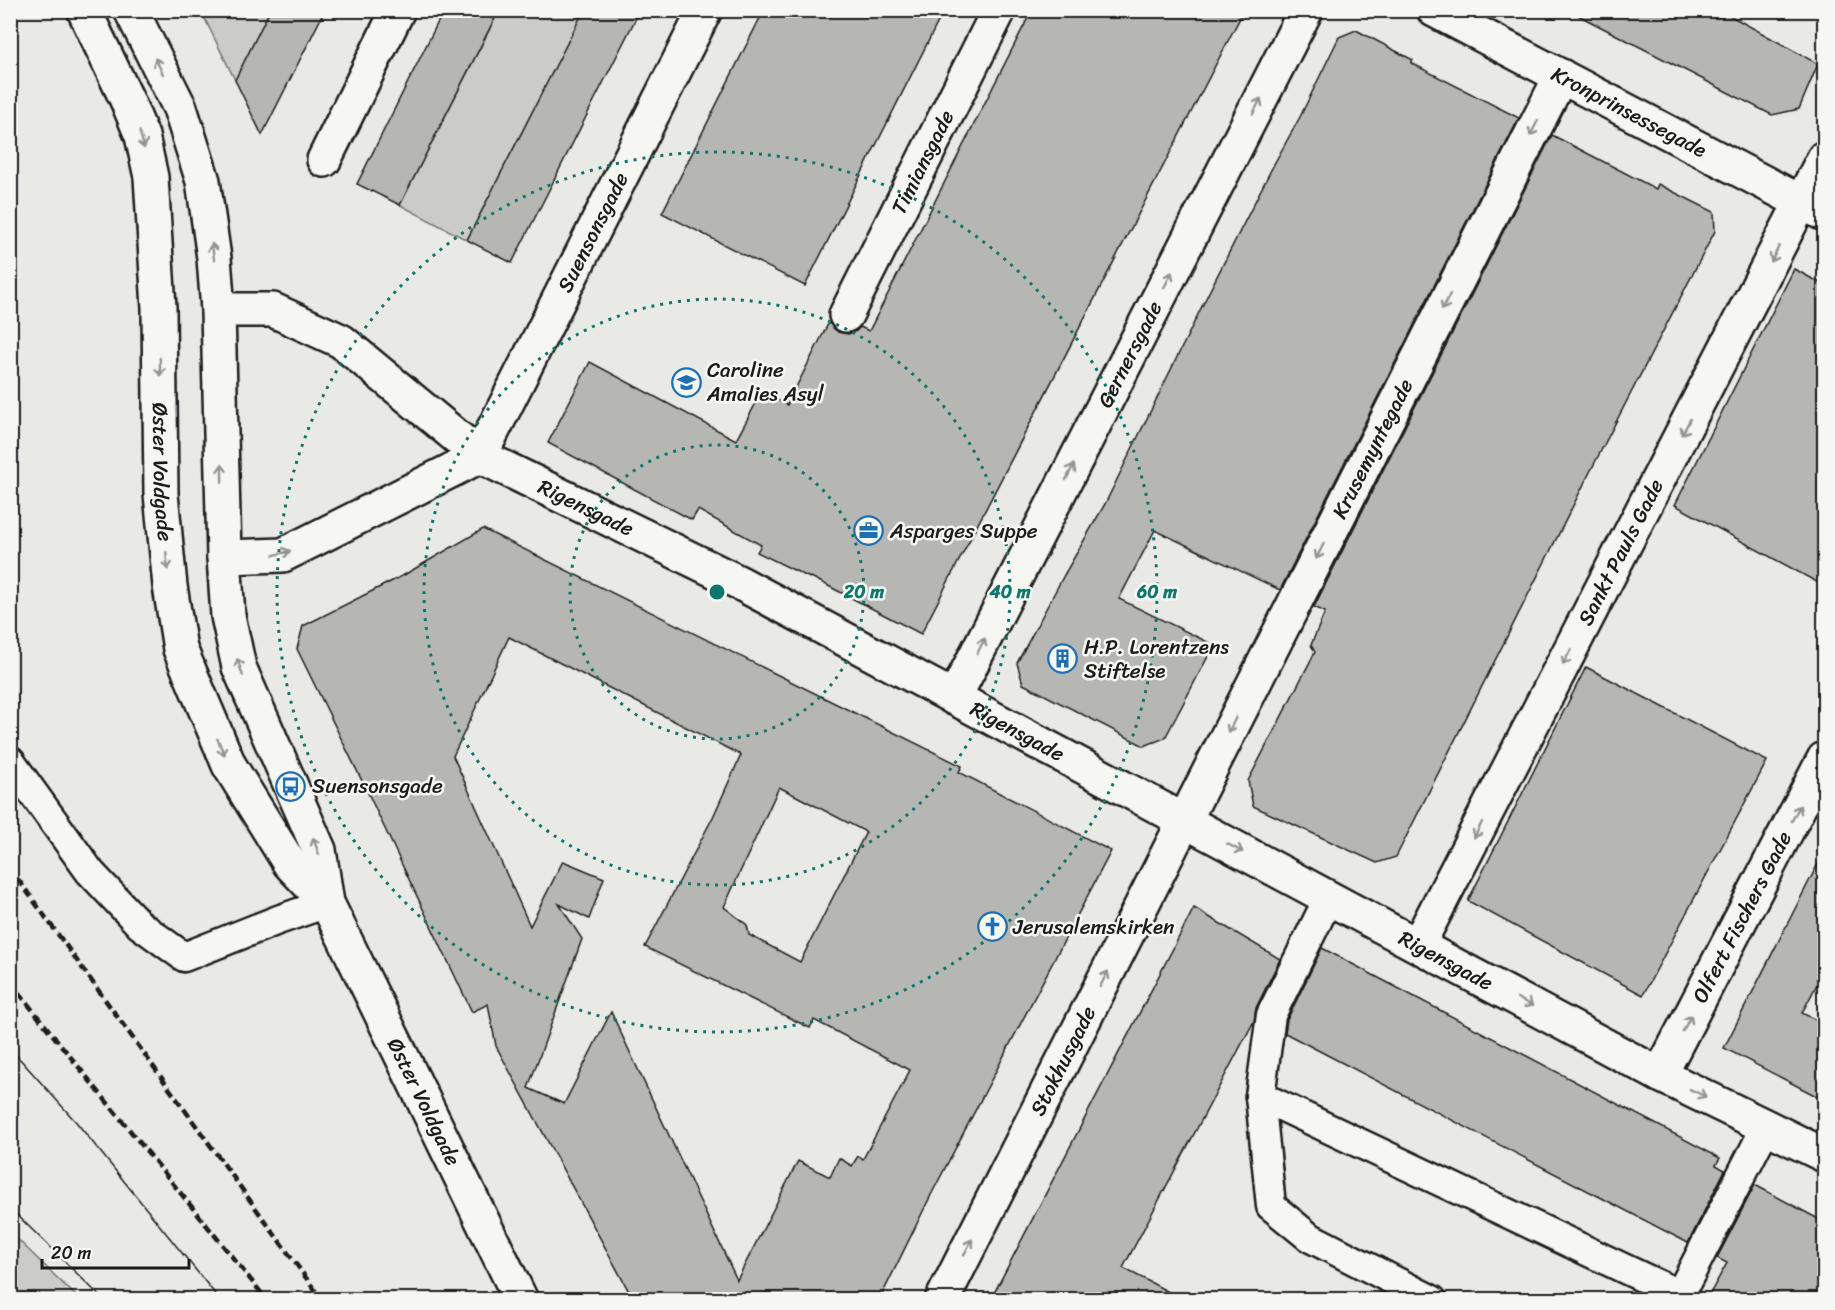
<svg xmlns="http://www.w3.org/2000/svg" width="1835" height="1310" viewBox="0 0 1835 1310" font-family="Sriracha,sans-serif">
<style>
.green{fill:#cbcbc7;stroke:#747472;stroke-width:1.5}
.building{fill:#b6b6b3;stroke:#1c1c1c;stroke-width:1.5;fill-rule:evenodd}
.lines{fill:none;stroke-linecap:round;stroke-linejoin:round}
.lane-casing{stroke:#1c1c1c;stroke-width:33}
.street-casing{stroke:#1c1c1c;stroke-width:38}
.secondary-casing{stroke:#1c1c1c;stroke-width:38}
.lane{stroke:#f6f6f2;stroke-width:28}
.street{stroke:#f6f6f2;stroke-width:33}
.secondary{stroke:#f6f6f2;stroke-width:33}
.tram{stroke:#1c1c1c;stroke-width:1.5}
.rail{stroke:#1c1c1c;stroke-width:4.5;stroke-dasharray:9 4.5;stroke-linecap:butt}
.oneway{stroke:#949492}
.ring{fill:none;stroke:#0f766e;stroke-width:3;stroke-dasharray:3 6}
.labels{text-anchor:middle;dominant-baseline:central;stroke-width:5;stroke-linejoin:round;paint-order:stroke}
.street-label{font-size:21px;fill:#1c1c1c;stroke:#f6f6f2}
.poi-label{font-size:21px;fill:#1c1c1c;stroke:#f6f6f2;text-anchor:start}
.centre{fill:#0f766e;stroke:#f6f6f2;stroke-width:3}
.ring-label{font-size:18px;text-anchor:middle;font-weight:bold;fill:#0f766e;stroke:#f6f6f2;stroke-width:5;stroke-linejoin:round;paint-order:stroke}
</style>
<rect width="100%" height="100%" fill="#e9e9e5"/>
<filter id="ink" filterUnits="userSpaceOnUse"><feTurbulence type="fractalNoise" baseFrequency=".0167" numOctaves="2"/><feDisplacementMap in="SourceGraphic" scale="12" xChannelSelector="R" yChannelSelector="G"/><feConvolveMatrix kernelMatrix="1 2 1 2 8 2 1 2 1" color-interpolation-filters="sRGB"/></filter>
<g filter="url(#ink)">
<!-- green -->
<g class="green">
<polygon points="201,11 270,11 235,80"/>
<polygon points="499,11 584,11 467,240 400,205"/>
<polygon points="10,1233 11,1233 79,1299 11,1299"/>
</g>
<!-- building -->
<g class="building">
<polygon points="270,10 325,10 262,135 235,80"/>
<polygon points="444,10 499,10 400,205 357,184"/>
<polygon points="584,10 640,10 512,263 467,240"/>
<polygon points="764,10 944,10 805,286 662,213"/>
<polygon points="1032,10 1244,10 921,634 811,577 810,578 757,552 761,545 698,510 692,520 548,443 590,362 736,440 762,392 787,405 829,322 838,332 848,334 856,331 860,327 869,331"/>
<polygon points="1568,10 1720,10 1818,64 1799,109 1772,115"/>
<polygon points="1356,30 1413,60 1411,63 1519,118 1280,590 1155,530 1119,599 1214,645 1165,738 1144,746 1023,684 1017,663 1064,575 1105,504 1209,292 1274,164 1300,117 1339,37"/>
<polygon points="1552,135 1656,189 1658,184 1714,212 1715,231 1590,472 1396,857 1377,863 1253,806 1248,781 1315,652 1311,645 1325,612 1314,607"/>
<polygon points="1794,269 1824,285 1824,586 1675,505"/>
<path d="M483,529L962,766L959,772L1111,851L931,1195L880,1299H633L496,1046L488,1004L472,1012L367,791L297,649L303,626L404,575ZM509,637L741,755L713,817L645,947L810,1028L814,1020L910,1070L863,1159L858,1156L852,1166L839,1158L830,1177L798,1161L737,1280L611,1012L564,1104L528,1088L582,939L559,904L589,919L604,878L563,861L530,926L453,756ZM779,787L866,832L800,962L749,935L747,925L724,907Z"/>
<polygon points="1586,667 1767,761 1643,995 1468,901"/>
<polygon points="1824,852 1824,971 1802,1013 1824,1024 1824,1100 1724,1048"/>
<polygon points="1194,908 1280,959 1256,1008 1254,1021 1123,1268 1182,1299 991,1299"/>
<polygon points="1322,948 1720,1158 1716,1165 1725,1170 1688,1243 1285,1033 1287,1020"/>
<polygon points="1755,1185 1824,1222 1824,1299 1707,1299 1727,1263 1717,1258"/>
</g>
<g class="lines">
<defs>
<g id="lane">
<polyline points="10,761 90,872 140,925 184,957 278,920 327,903"/>
<polyline points="1329,897 1271,1015 1260,1096 1271,1206 1309,1237 1432,1300"/>
<polyline points="1260,1096 1680,1295"/>
<polyline points="1677,1300 1766,1127"/>
</g>
<g id="street">
<path id="s1" d="M1434,10L1824,214"/>
<polyline points="324,160 398,10"/>
<path id="s2" d="M218,310H273L341,341L480,456L738,582L1660,1075L1824,1155"/>
<path id="s3" d="M846,315L999,10"/>
<path id="s4" d="M224,557L283,555L480,456L705,10"/>
<path id="s5" d="M954,698L1306,10"/>
<path id="s6" d="M1418,945L1824,158"/>
<path id="s7" d="M1660,1075L1824,759"/>
<path id="s8" d="M942,1300L1561,76"/>
</g>
<g id="secondary">
<path id="s9" d="M84,10L127,100L142,136L151,177L159,308L161,494L170,586L180,649L229,765L290,864L327,903"/>
<path id="s10" d="M131,10L180,108L203,181L214,258L218,310L224,557L228,616L239,667L319,850L327,903L521,1300"/>
</g>
</defs>
<!-- lane casing -->
<use href="#lane" class="lane-casing"/>
<!-- street casing -->
<use href="#street" class="street-casing"/>
<!-- secondary casing -->
<use href="#secondary" class="secondary-casing"/>
<!-- lane -->
<use href="#lane" class="lane"/>
<!-- street -->
<use href="#street" class="street"/>
<!-- secondary -->
<use href="#secondary" class="secondary"/>
<!-- tram -->
<g class="tram">
<polyline points="10,1048 77,1123 220,1300"/>
<polyline points="10,1208 104,1300"/>
</g>
<!-- rail -->
<g class="rail">
<polyline points="10,868 322,1300"/>
<polyline points="10,982 267,1300"/>
</g>
</g>
<!-- one-way arrows -->
<defs><path id="oneway-shaft" d="M-6 0H5M1.5-3L5.5 0L1.5 3" fill="none" stroke-width="1.6" stroke-linecap="round" stroke-linejoin="round" transform="scale(1.5)"/></defs>
<g class="oneway">
<use href="#oneway-shaft" transform="translate(159 66) rotate(-116)"/>
<use href="#oneway-shaft" transform="translate(1257 106) rotate(-63)"/>
<use href="#oneway-shaft" transform="translate(1534 128) rotate(117)"/>
<use href="#oneway-shaft" transform="translate(142 140) rotate(74)"/>
<use href="#oneway-shaft" transform="translate(213 252) rotate(-98)"/>
<use href="#oneway-shaft" transform="translate(1775 254) rotate(117)"/>
<use href="#oneway-shaft" transform="translate(1168 280) rotate(-63)"/>
<use href="#oneway-shaft" transform="translate(1446 302) rotate(117)"/>
<use href="#oneway-shaft" transform="translate(160 367) rotate(89)"/>
<use href="#oneway-shaft" transform="translate(1686 427) rotate(117)"/>
<use href="#oneway-shaft" transform="translate(1070 472) rotate(-63)"/>
<use href="#oneway-shaft" transform="translate(222 473) rotate(-91)"/>
<use href="#oneway-shaft" transform="translate(1320 551) rotate(117)"/>
<use href="#oneway-shaft" transform="translate(282 553) rotate(-15)"/>
<use href="#oneway-shaft" transform="translate(167 561) rotate(85)"/>
<use href="#oneway-shaft" transform="translate(981 646) rotate(-63)"/>
<use href="#oneway-shaft" transform="translate(1567 657) rotate(117)"/>
<use href="#oneway-shaft" transform="translate(240 667) rotate(-108)"/>
<use href="#oneway-shaft" transform="translate(1232 725) rotate(117)"/>
<use href="#oneway-shaft" transform="translate(221 747) rotate(66)"/>
<use href="#oneway-shaft" transform="translate(1796 813) rotate(-62)"/>
<use href="#oneway-shaft" transform="translate(1478 830) rotate(117)"/>
<use href="#oneway-shaft" transform="translate(316 846) rotate(-109)"/>
<use href="#oneway-shaft" transform="translate(1235 848) rotate(28)"/>
<use href="#oneway-shaft" transform="translate(1104 979) rotate(-63)"/>
<use href="#oneway-shaft" transform="translate(1525 1002) rotate(28)"/>
<use href="#oneway-shaft" transform="translate(1687 1023) rotate(-62)"/>
<use href="#oneway-shaft" transform="translate(1698 1093) rotate(26)"/>
<use href="#oneway-shaft" transform="translate(968 1247) rotate(-63)"/>
</g>
</g>
<!-- distance rings -->
<g class="ring">
<circle cx="717" cy="592" r="147"/>
<circle cx="717" cy="592" r="293"/>
<circle cx="717" cy="592" r="440"/>
</g>
<!-- icons -->
<defs>
<symbol id="school-ring" viewBox="-11 -11 22 22"><circle r="9.5" fill="#f6f6f2" stroke="#1f6fb2" stroke-width="1.5"/><path d="M0-5L7-2L0 1L-7-2ZM-4 1L0 2.5L4 1V4Q0 6-4 4Z" fill="#1f6fb2"/></symbol>
<symbol id="office-ring" viewBox="-11 -11 22 22"><circle r="9.5" fill="#f6f6f2" stroke="#1f6fb2" stroke-width="1.5"/><path d="M-6-3h4V-5.5h4V-3h4V5H-6ZM-1-4.5V-3h2v-1.5ZM-6 0V1H6V0Z" fill="#1f6fb2"/></symbol>
<symbol id="building-ring" viewBox="-11 -11 22 22"><circle r="9.5" fill="#f6f6f2" stroke="#1f6fb2" stroke-width="1.5"/><path d="M-4-6H4V6H1V3H-1V6H-4ZM-2.5-4.3h1.7v1.8h-1.7ZM.8-4.3h1.7v1.8H.8ZM-2.5-1h1.7V.8h-1.7ZM.8-1h1.7V.8H.8Z" fill="#1f6fb2"/></symbol>
<symbol id="bus-ring" viewBox="-11 -11 22 22"><circle r="9.5" fill="#f6f6f2" stroke="#1f6fb2" stroke-width="1.5"/><path d="M-5-6H5V4H4V6H2V4H-2V6H-4V4H-5ZM-3.5-4V0h7V-4ZM-3.5 1.2v1.5H-2V1.2ZM2 1.2v1.5H3.5V1.2Z" fill="#1f6fb2"/></symbol>
<symbol id="church-ring" viewBox="-11 -11 22 22"><circle r="9.5" fill="#f6f6f2" stroke="#1f6fb2" stroke-width="1.5"/><path d="M-1.2-6h2.4v3.5h3.3v2.4h-3.3V6h-2.4V-.1h-3.3v-2.4h3.3Z" fill="#1f6fb2"/></symbol>
</defs>
<g fill-rule="evenodd">
<use href="#school-ring" x="670" y="366" width="33" height="33"/>
<use href="#office-ring" x="852" y="514" width="33" height="33"/>
<use href="#building-ring" x="1046" y="642" width="33" height="33"/>
<use href="#bus-ring" x="274" y="770" width="33" height="33"/>
<use href="#church-ring" x="976" y="910" width="33" height="33"/>
</g>
<g class="labels">
<!-- street labels -->
<g class="street-label">
<text stroke="none"><textPath href="#s1" startOffset="220">Kronprinsessegade</textPath></text>
<text stroke="none"><textPath href="#s3" startOffset="171">Timiansgade</textPath></text>
<text stroke="none"><textPath href="#s4" startOffset="530">Suensonsgade</textPath></text>
<text stroke="none"><textPath href="#s5" startOffset="386">Gernersgade</textPath></text>
<text stroke="none"><textPath href="#s8" startOffset="954">Krusemyntegade</textPath></text>
<text stroke="none"><textPath href="#s9" startOffset="476">Øster Voldgade</textPath></text>
<text stroke="none"><textPath href="#s2" startOffset="428">Rigensgade</textPath></text>
<text stroke="none"><textPath href="#s6" startOffset="442">Sankt Pauls Gade</textPath></text>
<text stroke="none"><textPath href="#s2" startOffset="914">Rigensgade</textPath></text>
<text stroke="none"><textPath href="#s7" startOffset="178">Olfert Fischers Gade</textPath></text>
<text stroke="none"><textPath href="#s2" startOffset="1400">Rigensgade</textPath></text>
<text stroke="none"><textPath href="#s8" startOffset="268">Stokhusgade</textPath></text>
<text stroke="none"><textPath href="#s10" startOffset="1149">Øster Voldgade</textPath></text>
</g>
<!-- poi labels -->
<g class="poi-label">
<text x="707" y="370">Caroline<tspan x="707" dy="24">Amalies Asyl</tspan></text>
<text x="890" y="531">Asparges Suppe</text>
<text x="1084" y="647">H.P. Lorentzens<tspan x="1084" dy="24">Stiftelse</tspan></text>
<text x="312" y="786">Suensonsgade</text>
<text x="1013" y="927">Jerusalemskirken</text>
</g>
</g>
<circle cx="717" cy="592" r="9" class="centre"/>
<g class="ring-label">
<text x="864" y="598">20 m</text>
<text x="1010" y="598">40 m</text>
<text x="1157" y="598">60 m</text>
</g>
<!-- margin -->
<rect width="1835" height="1310" fill="none" stroke="#f6f6f2" stroke-width="36"/>
<rect x="18" y="18" width="1799" height="1274" fill="none" stroke="#1c1c1c" stroke-width="2" filter="url(#ink)"/>
<!-- scale -->
<path d="M42 1259v9h147v-9" fill="none" stroke="#1c1c1c" stroke-width="3"/>
<text x="51" y="1259" font-size="18" fill="#1c1c1c" stroke="#f6f6f2" stroke-width="4.5" paint-order="stroke">20 m</text>
</svg>
